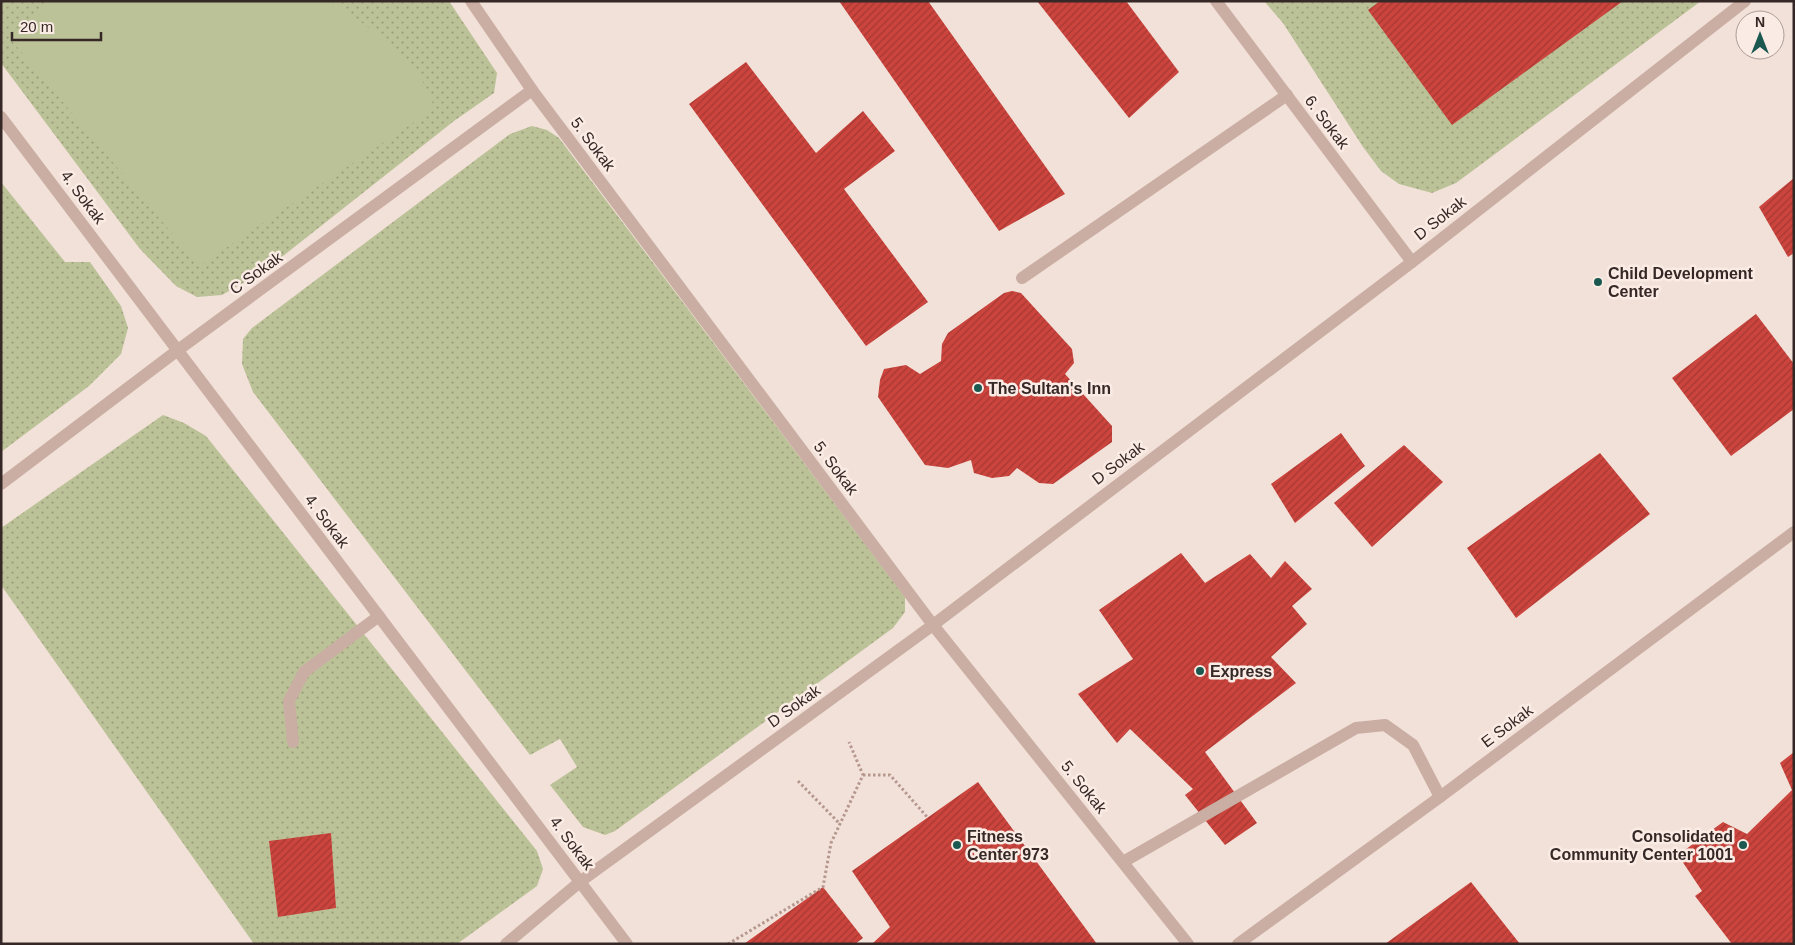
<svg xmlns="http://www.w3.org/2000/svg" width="1795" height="945" viewBox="0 0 1795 945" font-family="Arial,sans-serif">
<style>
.green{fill:url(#green-dots)}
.pitch{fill:#bcc297}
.building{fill:url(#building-hatch)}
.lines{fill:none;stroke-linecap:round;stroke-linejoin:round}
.path{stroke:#b6978e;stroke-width:3;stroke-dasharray:2.5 2.5;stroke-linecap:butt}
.minor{stroke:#caaea3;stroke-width:12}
.poi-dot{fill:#1a5850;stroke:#faece4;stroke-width:2}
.labels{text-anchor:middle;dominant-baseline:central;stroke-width:5;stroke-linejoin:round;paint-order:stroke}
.street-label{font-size:16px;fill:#352826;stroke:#faece4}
.poi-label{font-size:16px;font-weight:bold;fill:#352826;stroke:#faece4;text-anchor:start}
</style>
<defs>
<pattern id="green-dots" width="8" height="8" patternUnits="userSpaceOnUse" patternTransform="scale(1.25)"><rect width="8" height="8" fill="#bcc297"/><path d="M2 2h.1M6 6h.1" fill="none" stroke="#9a9e7b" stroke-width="1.8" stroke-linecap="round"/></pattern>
<pattern id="building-hatch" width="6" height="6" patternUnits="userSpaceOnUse" patternTransform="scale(1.25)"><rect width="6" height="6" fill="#cb443d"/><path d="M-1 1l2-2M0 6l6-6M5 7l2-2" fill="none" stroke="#a63933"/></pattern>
</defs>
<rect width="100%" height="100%" fill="#f2e1d8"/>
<!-- green -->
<g class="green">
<polygon points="1,1 449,1 497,73 494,93 454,121 264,271 222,295 197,297 176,286 140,249 1,63"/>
<polygon points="1264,1 1701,1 1456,183 1432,193 1399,184 1381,171 1363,147 1283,23"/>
<polygon points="532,126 547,130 559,138 905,597 905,612 893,628 615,831 605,835 583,827 550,785 577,767 560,739 530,755 253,392 242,364 243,339 252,328 510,134"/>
<polygon points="1,182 65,262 90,262 121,306 128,328 121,354 89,386 1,452"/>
<polygon points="163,415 184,423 206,436 537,851 543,869 537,886 457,944 254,944 1,585 1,528"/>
</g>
<!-- pitch -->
<polygon class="pitch" points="53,1 330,1 346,11 380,36 420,76 435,108 199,266 8,36"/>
<!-- building -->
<g class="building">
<polygon points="839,1 928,1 1065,194 999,231"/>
<polygon points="1037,1 1126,1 1179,72 1129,118"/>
<polygon points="1380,1 1623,1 1452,125 1368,10"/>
<polygon points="746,62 816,153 863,111 895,151 844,189 928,302 866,346 689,104"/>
<polygon points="1794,178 1794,253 1788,257 1759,207"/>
<polygon points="1012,291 1021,293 1072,349 1074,363 1065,374 1112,426 1112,442 1053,484 1039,483 1017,468 1009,476 992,478 974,473 971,460 948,468 925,465 878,397 880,380 884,369 906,365 920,374 941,361 942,344 948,333 1004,293"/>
<polygon points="1756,314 1794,364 1794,409 1731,456 1672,378"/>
<polygon points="1341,433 1365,466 1295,523 1271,484"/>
<polygon points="1404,445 1443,482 1372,547 1334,503"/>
<polygon points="1600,453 1650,514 1516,618 1467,548"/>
<polygon points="1181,553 1205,583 1250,554 1271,578 1285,561 1312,589 1292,606 1307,624 1271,657 1296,683 1205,752 1257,823 1225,845 1185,795 1193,789 1130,729 1117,743 1078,694 1133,659 1099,610"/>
<polygon points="1794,752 1794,944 1732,944 1695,896 1702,891 1678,855 1723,822 1747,834 1792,790 1780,763"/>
<polygon points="978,782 1097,944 872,944 890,927 852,871"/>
<polygon points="331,833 336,908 278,917 269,841"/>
<polygon points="1471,882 1520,944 1385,944"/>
<polygon points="823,887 863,938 855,944 744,944"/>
</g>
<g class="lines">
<!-- path -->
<g class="path">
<polyline points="863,775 890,775 928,818"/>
<polyline points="798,781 840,824"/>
<polyline points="728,944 823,887 831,843 863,775 849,742"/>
</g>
<!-- minor -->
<g class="minor">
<polyline points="471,1 532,90 933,625 1188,944"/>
<polyline points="1216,1 1412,262"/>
<polyline points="1,117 627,944"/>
<polyline points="1022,278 1287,95"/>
<polyline points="1,484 178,350 532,90"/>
<polyline points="293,742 289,701 304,672 379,616"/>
<polyline points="1123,862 1356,728 1385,725 1413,745 1440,797"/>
<polyline points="506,944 581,881 933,625 1412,262 1745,1"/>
<polyline points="1238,944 1440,797 1794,532"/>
</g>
</g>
<!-- markers -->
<g class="poi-dot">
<circle cx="1598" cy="282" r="5"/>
<circle cx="978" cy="388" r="5"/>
<circle cx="1200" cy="671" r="5"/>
<circle cx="957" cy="845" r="5"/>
<circle cx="1743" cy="845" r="5"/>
</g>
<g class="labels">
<!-- street labels -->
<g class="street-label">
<text transform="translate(1327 122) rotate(53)">6. Sokak</text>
<text transform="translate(593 144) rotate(53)">5. Sokak</text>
<text transform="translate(83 197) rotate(53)">4. Sokak</text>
<text transform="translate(1440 218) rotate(-38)">D Sokak</text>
<text transform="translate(256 273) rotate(-36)">C Sokak</text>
<text transform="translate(1118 463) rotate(-37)">D Sokak</text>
<text transform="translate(836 468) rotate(53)">5. Sokak</text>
<text transform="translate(327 521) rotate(53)">4. Sokak</text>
<text transform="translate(794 706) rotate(-36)">D Sokak</text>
<text transform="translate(1507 726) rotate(-37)">E Sokak</text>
<text transform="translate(1084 787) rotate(51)">5. Sokak</text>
<text transform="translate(572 843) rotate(53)">4. Sokak</text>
</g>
<!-- poi labels -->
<g class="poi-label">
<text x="1608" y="273">Child Development<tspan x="1608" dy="18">Center</tspan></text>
<text x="988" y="388">The Sultan's Inn</text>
<text x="1210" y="671">Express</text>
<text x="967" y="836">Fitness<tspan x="967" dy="18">Center 973</tspan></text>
<text x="1733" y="836" text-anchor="end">Consolidated<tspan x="1733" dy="18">Community Center 1001</tspan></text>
</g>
</g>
<!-- border -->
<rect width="1795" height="945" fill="none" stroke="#352826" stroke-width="5"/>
<!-- north arrow -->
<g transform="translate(1760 35)"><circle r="24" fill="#faece4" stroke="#ab9e98"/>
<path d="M0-4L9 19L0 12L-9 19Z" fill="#1a5850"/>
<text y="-8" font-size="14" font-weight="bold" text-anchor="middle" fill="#352826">N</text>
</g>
<!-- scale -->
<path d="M12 32v8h89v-8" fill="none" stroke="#352826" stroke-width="2.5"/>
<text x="20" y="32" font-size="15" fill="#352826" stroke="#faece4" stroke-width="4" paint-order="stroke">20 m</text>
</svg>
